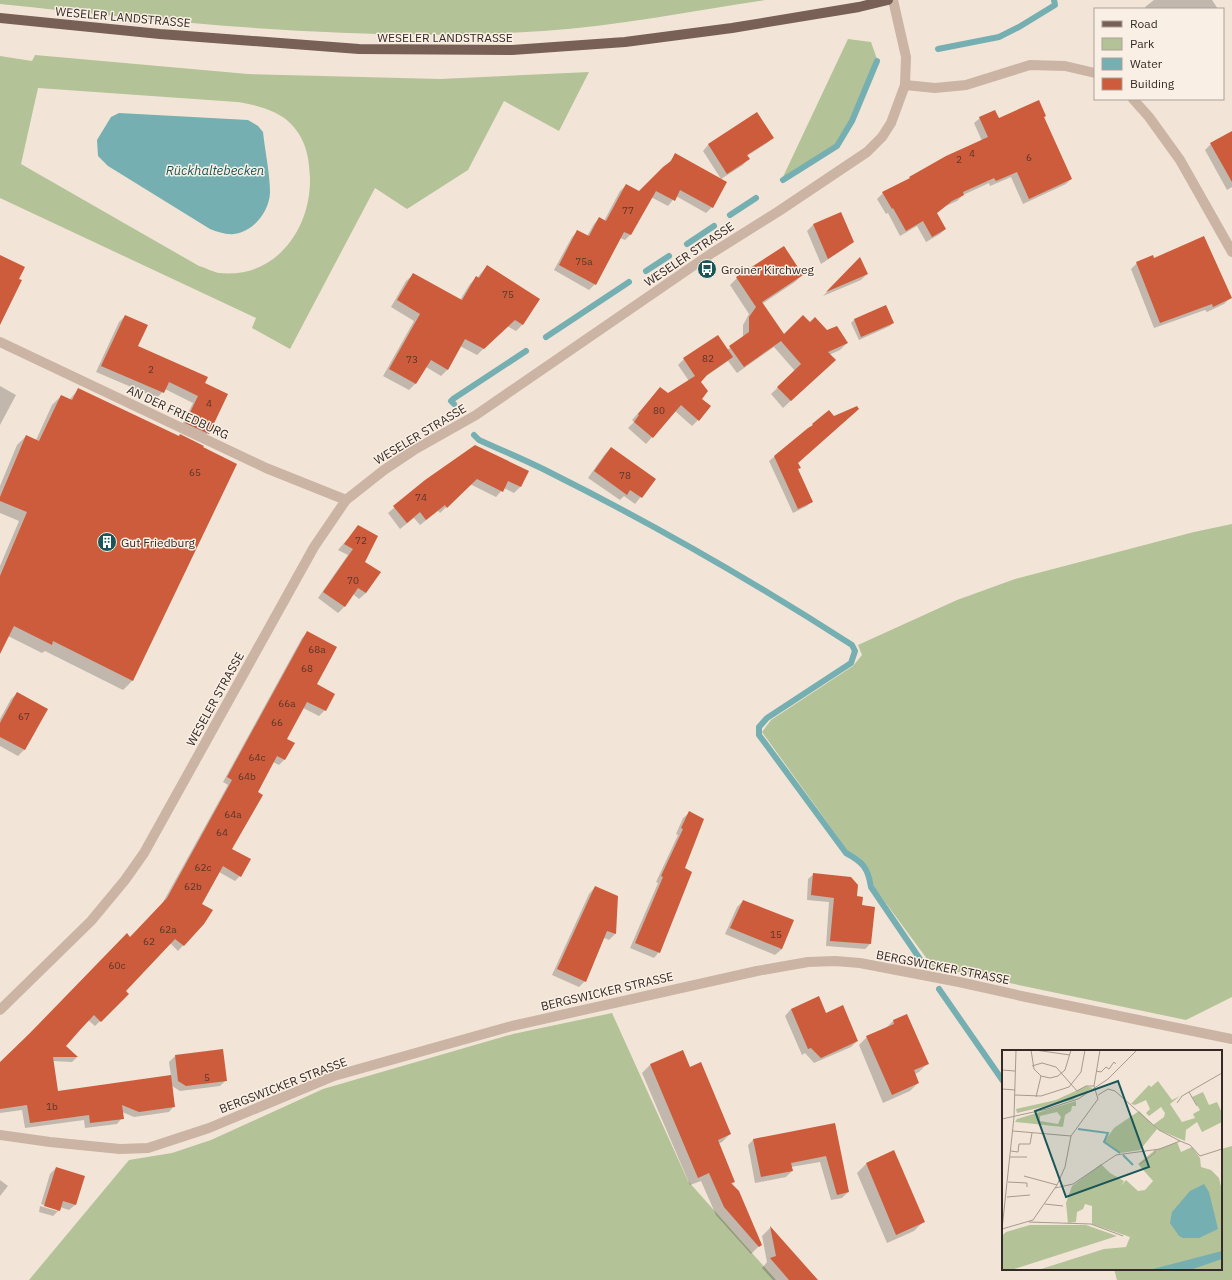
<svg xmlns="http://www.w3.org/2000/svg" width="1232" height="1280" viewBox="0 0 1232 1280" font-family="'IBM Plex Sans',sans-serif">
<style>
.green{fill:#b4c297;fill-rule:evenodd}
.water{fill:#75afb1}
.shadow{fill:#0003}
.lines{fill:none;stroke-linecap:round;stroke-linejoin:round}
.stream{stroke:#75afb1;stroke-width:6}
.building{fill:#cc5c3b}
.minor{stroke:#cbb4a3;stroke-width:10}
.major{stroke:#786056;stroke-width:10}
.labels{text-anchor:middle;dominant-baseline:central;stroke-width:3;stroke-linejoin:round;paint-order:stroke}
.number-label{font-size:10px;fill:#5b362a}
.street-label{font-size:12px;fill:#352a25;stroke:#faefe4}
.poi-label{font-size:12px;fill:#352a25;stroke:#faefe4;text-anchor:start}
.water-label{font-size:13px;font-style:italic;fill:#195658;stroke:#faefe4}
.inset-river{fill:none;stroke:#75afb1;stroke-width:2}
.inset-road{fill:none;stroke:#a69a90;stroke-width:1}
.view{fill:#195658;fill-opacity:0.15;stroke:#195658;stroke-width:2}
.inset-edge{fill:none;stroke:#352a25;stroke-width:2}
</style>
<rect width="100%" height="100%" fill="#f2e5d7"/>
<!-- green -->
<g class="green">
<path d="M0,0H765C691,11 617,26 543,31C362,43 180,23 0,4Z"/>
<polygon points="848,39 871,42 878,62 854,122 838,147 784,182 782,179"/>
<path d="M35,55L248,74L440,79L589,72L559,131L504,101L468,170L407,209L375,188L290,349L252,328L256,318L0,198V56L32,61ZM38,88L237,102C253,104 279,111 290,123C306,139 309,156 310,178C311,230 275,279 219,273C213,272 206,268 199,266L21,164Z"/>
<path d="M1232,524V997L1186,1020L933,967L874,887C870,868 865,859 848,851L762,732L771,720L853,666L862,655L858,645L957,600L1015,579L1194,532Z"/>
<polygon points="612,1013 688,1181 776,1280 29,1280 129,1160 172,1153 211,1140 323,1089 513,1034"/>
<polygon points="1232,1146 1232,1280 1117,1280 1114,1269 1221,1269 1221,1149"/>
</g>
<!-- water -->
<path class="water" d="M119,113L248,120L258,126L263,132C265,151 270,174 270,193C269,212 253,232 234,234C226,235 218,232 210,229L108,166L98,156L97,140L111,117Z"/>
<!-- shadow -->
<g class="shadow">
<polygon points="1154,0 1212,0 1218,9 1146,9 1145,7"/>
<polygon points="757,113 772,138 767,143 747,156 748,159 743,165 721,179 703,151 708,145"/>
<polygon points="1045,116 1044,118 1071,179 1066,184 1023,204 1011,177 990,186 989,183 963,195 957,201 946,206 936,213 945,229 940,234 926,242 917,226 900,236 888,213 886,214 877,199 883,193 982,141 974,123 980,118 999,119"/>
<polygon points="1232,135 1232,187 1227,190 1205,150 1211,144"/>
<polygon points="675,155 712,207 706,213 676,196 668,206 651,197 630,235 625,240 620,238 595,284 589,290 554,270 572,237 578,231 587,236 594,224 599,218 604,221 620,191 626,185 639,193 667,165"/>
<polygon points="841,213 853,241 847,247 821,264 807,231 813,225"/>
<polygon points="1154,259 1230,298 1224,304 1207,312 1205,310 1154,328 1131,269 1137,263"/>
<polygon points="854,264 867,274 861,280 823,296"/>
<polygon points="487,266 523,324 516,331 507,326 477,355 460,346 448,369 441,376 426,367 416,383 409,390 383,376 414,321 391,307 406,281 413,275 460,300 470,284 476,278 477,278"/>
<polygon points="802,275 795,282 762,304 784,336 810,323 847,343 840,350 829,355 827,367 783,408 771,394 795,371 774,347 737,373 728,361 702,379 700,382 700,400 698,420 692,426 675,411 646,444 628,428 634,422 632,420 655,394 668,395 689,381 678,365 684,359 727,350 743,338 743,325 749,314 730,285 737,278"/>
<polygon points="886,306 893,323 890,326 859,340 851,323 854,320"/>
<polygon points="125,316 137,346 204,383 208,433 202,439 180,429 193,403 165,389 157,398 96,372 119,322"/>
<polygon points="0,386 16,395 0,425"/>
<polygon points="78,390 236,464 132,681 123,690 45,651 42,653 8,636 0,649 0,566 19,521 0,513 0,486 17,445 26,436 36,440 52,405 61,396 69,400"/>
<polygon points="829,412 797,463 799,468 797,470 812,501 807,506 793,513 769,461"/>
<polygon points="611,448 654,480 635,504 624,496 620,500 588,478 605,454"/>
<polygon points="527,472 520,487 514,493 504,488 496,497 470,484 440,513 438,511 420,525 414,518 400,529 388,513 425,481"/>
<polygon points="359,526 364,562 379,573 366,593 359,599 353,594 344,607 338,613 318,598 348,555 338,550"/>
<polygon points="308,632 316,685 334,695 325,710 319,716 303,708 286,739 294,743 284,760 279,765 273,762 256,793 231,850 240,876 235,881 219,872 201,904 203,924 178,951 170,943 125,991 128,994 95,1026 88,1020 64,1046 77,1057 72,1062 53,1061 57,1092 171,1076 169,1062 175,1056 226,1080 220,1086 180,1091 172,1086 174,1106 169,1112 134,1117 122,1112 122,1118 117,1124 85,1128 84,1120 25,1128 22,1110 0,1113 0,1063 130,938 162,904 228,785 223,782 302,638"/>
<polygon points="17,693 46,709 24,750 18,756 0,746 0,719 11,699"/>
<polygon points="689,813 683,868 659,952 654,958 630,948 658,883 656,882 678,835 676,834 683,818"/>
<polygon points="814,874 856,897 861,906 870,944 865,949 826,946 829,902 807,900 808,879"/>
<polygon points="595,887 617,897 615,934 609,940 604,938 585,981 579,987 552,975 589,894"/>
<polygon points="743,901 793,921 782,949 775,955 725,934 737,907"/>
<polygon points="819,998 826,1014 857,1041 851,1047 814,1063 805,1053 802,1055 785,1016 791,1009"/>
<polygon points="893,1021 927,1064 919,1072 915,1074 918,1083 910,1091 883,1103 859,1045 867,1037 885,1029"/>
<polygon points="682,1051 690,1068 730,1134 722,1142 718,1144 734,1182 732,1184 760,1245 751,1254 716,1215 701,1181 690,1185 642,1073 650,1065"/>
<polygon points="835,1124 848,1192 842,1198 831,1200 820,1162 791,1167 792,1171 786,1177 755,1183 748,1145 753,1140"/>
<polygon points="866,1164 923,1222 914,1231 887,1243 857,1173"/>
<polygon points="56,1168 83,1177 75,1205 69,1210 60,1207 59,1210 53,1216 39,1212 40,1206 57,1211 57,1209 41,1204 50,1174"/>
<polygon points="0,1180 8,1186 0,1196"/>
<polygon points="770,1228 817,1280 773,1280 762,1268 767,1262 762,1236"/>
</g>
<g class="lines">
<!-- stream -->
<g class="stream">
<polyline points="938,49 999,37 1019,27 1055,5 1054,0"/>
<polyline points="783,180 837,146 852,121 877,61"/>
<polyline points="730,215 756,198"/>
<polyline points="687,244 714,226"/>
<polyline points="646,271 669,256"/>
<polyline points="546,337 629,282"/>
<polyline points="454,404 451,401 453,399 526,351"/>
<path d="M474,435L479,440C503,451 528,461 551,473C655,525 754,582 852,645L855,651L851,663L767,718L759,727V735L846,853C863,862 868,868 871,887L924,965"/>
<polyline points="939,989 1003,1081"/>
</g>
</g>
<!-- building -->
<g class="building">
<polygon points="1039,100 1046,116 1044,117 1072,179 1029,199 1017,172 996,181 994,178 963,192 964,195 952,201 937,213 946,229 932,237 923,221 906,231 893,208 892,209 882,192 910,178 909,177 946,156 988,137 979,117 995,110 999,118"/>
<polygon points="757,112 774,138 747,155 750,159 727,174 708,144"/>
<polygon points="1232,131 1232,182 1210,143"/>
<polygon points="675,153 727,182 713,208 680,190 675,201 656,191 631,235 624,232 596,285 559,265 577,230 589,236 599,217 606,221 626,184 639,191 663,167 671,161"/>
<polygon points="841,212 854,242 828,259 813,224"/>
<polygon points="1204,236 1232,298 1213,307 1212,304 1160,323 1136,262 1153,255 1154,258"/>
<polygon points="784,246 803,275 762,302 784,334 803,315 810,322 815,317 827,330 837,326 848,343 828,352 836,360 791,401 777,387 801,364 781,341 744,367 729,346 749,332 749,317 756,307 736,277"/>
<polygon points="0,255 25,267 19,279 22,280 0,325"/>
<polygon points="860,257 868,274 826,292"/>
<polygon points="487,265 540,299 523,325 515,320 484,349 465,339 448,370 431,360 416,384 389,369 420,314 397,300 413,273 462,300 476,276 479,278"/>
<polygon points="886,305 894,323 861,337 854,319"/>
<polygon points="125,315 148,325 138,346 208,377 205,383 228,394 209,434 185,423 198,396 169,382 164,393 101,366"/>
<polygon points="718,335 733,357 707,375 701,382 708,391 702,399 711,406 699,421 681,405 653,438 634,422 639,415 638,414 660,387 668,393 695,376 683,358"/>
<polygon points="78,388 179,436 180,434 204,446 203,447 237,464 133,681 53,641 52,645 14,626 0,654 0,576 27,512 0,501 0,497 26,435 39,441 61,395 72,400"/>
<polygon points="857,406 859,409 798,463 801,468 798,469 813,502 798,509 774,456 808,428 813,425 812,424 829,410 834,416"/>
<polygon points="475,445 529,471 521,487 508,481 503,492 477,479 447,508 445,505 426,520 420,512 407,523 393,506 425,480"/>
<polygon points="611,447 656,479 642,498 630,490 627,495 594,471"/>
<polygon points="358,525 378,536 365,562 381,572 366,593 358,588 345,607 323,592 353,549 344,544"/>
<polygon points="307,631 337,647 317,684 335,694 326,711 307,702 287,739 295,743 285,760 277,756 258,792 263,795 232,849 251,859 241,877 223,866 202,904 213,910 204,924 184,946 175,939 126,991 129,994 101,1022 94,1015 80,1030 66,1046 78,1057 53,1057 58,1091 171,1075 175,1107 139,1112 122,1105 124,1119 90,1123 89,1115 30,1123 27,1105 0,1109 0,1062 30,1033 127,933 130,937 167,898 232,780 227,777"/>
<polygon points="17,692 48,709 25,750 0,737 0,723"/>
<polygon points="689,811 704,819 685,868 692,872 660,953 635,943 663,877 661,876 683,829 681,828"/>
<polygon points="813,873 851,877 858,885 857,896 863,897 862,905 875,907 871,944 830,941 834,898 811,895"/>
<polygon points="595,886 618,896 616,934 607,931 586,982 557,969"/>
<polygon points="743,900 794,920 782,949 730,928"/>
<polygon points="819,996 826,1013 843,1005 858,1041 821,1058 811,1048 808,1049 791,1009"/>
<polygon points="907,1014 929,1064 914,1070 919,1083 892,1095 866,1036 894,1024 893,1020"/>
<polygon points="223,1049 227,1081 186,1086 178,1081 175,1055"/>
<polygon points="683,1050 690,1067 701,1062 731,1134 718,1140 735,1182 731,1183 739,1191 762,1245 759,1247 724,1207 709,1173 698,1178 650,1064"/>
<polygon points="835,1123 849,1192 837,1195 826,1156 791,1163 793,1171 761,1177 753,1139"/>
<polygon points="894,1150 925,1222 896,1235 866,1163"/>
<polygon points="56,1167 85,1176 76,1205 63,1201 60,1211 44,1206"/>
<polygon points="770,1226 818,1280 789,1280 770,1258 776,1256"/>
</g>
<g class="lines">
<!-- minor -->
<g class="minor">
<polyline points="905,85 935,88 966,85 1030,65 1065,66 1095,73"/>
<polyline points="1133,99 1149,117 1180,160 1232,252"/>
<polyline points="0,342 266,468 346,500"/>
<polyline points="0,1010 91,921 125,880 144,853 314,547 346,500 384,470 414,450 476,415 712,253 779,211 867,152 882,137 891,123 905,85 906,57 893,0"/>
<polyline points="0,1135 50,1142 120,1149 148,1148 209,1128 334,1076 512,1026 757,971 808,962 835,961 860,963 959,982 1026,997 1232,1039"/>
</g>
<!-- major -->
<polyline class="major" points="0,18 160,34 359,49 512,50 625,42 732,28 859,7 888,0"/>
</g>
<!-- icons -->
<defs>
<symbol id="bus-disc" viewBox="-11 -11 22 22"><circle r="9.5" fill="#195658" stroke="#faefe4"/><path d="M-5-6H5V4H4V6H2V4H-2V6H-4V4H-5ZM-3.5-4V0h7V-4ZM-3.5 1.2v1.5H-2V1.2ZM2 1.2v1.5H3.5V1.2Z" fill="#fff"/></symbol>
<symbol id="building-disc" viewBox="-11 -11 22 22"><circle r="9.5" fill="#195658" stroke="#faefe4"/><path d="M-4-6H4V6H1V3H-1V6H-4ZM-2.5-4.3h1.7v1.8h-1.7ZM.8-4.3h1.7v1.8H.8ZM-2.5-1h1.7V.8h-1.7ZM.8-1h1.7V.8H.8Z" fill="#fff"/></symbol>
</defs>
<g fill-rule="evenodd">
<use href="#bus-disc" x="696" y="258" width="22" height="22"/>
<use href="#building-disc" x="96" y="531" width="22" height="22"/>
</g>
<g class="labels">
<!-- number labels -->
<g class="number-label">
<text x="972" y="153">4</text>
<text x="1029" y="157">6</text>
<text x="959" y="159">2</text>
<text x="628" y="210">77</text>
<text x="584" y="261">75a</text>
<text x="508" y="294">75</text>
<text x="708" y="358">82</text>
<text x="412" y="359">73</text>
<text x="151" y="369">2</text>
<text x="209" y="403">4</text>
<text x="659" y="410">80</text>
<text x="195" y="472">65</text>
<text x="625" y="475">78</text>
<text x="421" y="497">74</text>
<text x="361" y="540">72</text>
<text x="353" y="580">70</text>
<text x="317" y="649">68a</text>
<text x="307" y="668">68</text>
<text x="287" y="703">66a</text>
<text x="24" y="716">67</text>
<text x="277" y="722">66</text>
<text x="257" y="757">64c</text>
<text x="247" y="776">64b</text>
<text x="233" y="814">64a</text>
<text x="222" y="832">64</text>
<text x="203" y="867">62c</text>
<text x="193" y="886">62b</text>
<text x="168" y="929">62a</text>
<text x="776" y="934">15</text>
<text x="149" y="941">62</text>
<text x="117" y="965">60c</text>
<text x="207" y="1077">5</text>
<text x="52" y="1106">1b</text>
</g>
<!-- street labels -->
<g class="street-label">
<text transform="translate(123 17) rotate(5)">WESELER LANDSTRASSE</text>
<text x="445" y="37">WESELER LANDSTRASSE</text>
<text transform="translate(689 254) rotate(-34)">WESELER STRASSE</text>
<text transform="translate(178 412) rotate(25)">AN DER FRIEDBURG</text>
<text transform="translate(420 434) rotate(-31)">WESELER STRASSE</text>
<text transform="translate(215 699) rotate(-61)">WESELER STRASSE</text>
<text transform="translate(943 967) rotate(11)">BERGSWICKER STRASSE</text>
<text transform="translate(607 991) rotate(-13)">BERGSWICKER STRASSE</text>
<text transform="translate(283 1085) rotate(-21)">BERGSWICKER STRASSE</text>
</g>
<!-- poi labels -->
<g class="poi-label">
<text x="721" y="269">Groiner Kirchweg</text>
<text x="121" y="542">Gut Friedburg</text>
</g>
<!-- water labels -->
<g class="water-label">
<text x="215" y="170">Rückhaltebecken</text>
</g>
</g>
<!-- overview -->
<g transform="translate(1002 1050)">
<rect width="220" height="220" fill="#f2e5d7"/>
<path d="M156,31L170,50L178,46L168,54L180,72L193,68L191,64L198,60L190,47L201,42L207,55L215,52L220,63V72L200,82L195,72L184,80L183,91L157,80L151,75L162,67L163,63L159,57L147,66L144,63L148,59L144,50L133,55L129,54L147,35L149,37ZM84,36L91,38L70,50L15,63L14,59L54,50ZM74,51V56H70L69,61L63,65L61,77L13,72L15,69ZM55,62L59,67L56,74L38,71V66ZM137,61L155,79L138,100L119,103L102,92L112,78ZM175,92L179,102L190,97L198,108L199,117L209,120L217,128L220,141V220H36L102,199L124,197L128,187L90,174V156L83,154L81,159L75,162L74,172L66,173L64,153L70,136L99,114L108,123L122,131L119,136L124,130L136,141L143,140L151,131L136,114L153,100ZM28,175H84L115,186L9,220H0V186L4,182Z" fill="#b4c297" fill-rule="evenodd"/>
<path d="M202,134L207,142L216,179L197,188H181L177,186L168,173L170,162L188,141ZM220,201V209L191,219L147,220Z" fill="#75afb1"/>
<path class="inset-river" d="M76,79L106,83L102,92L118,103M121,105L131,115"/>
<path class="inset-road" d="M29,0L32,19L39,26L48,28L56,26L63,20L69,0M33,0L68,5M30,16L40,13L54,17L75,41L84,36H92M0,20L13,21M94,21L99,22L104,17L107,19L112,12L114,14M0,39L13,40M187,42L195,56M13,45L39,46L67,37L79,22L83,0M96,45L106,39L113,41L157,80L178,91M34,47L39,26M175,53L180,46L220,23M0,69L45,59L76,49L106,29L135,0M11,81L69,86M9,101L16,102L17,94H28L30,83M8,107H25M138,114L153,103V100M22,126L55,135M6,132L25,133V137M53,138L71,134L114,105L158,99L178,91L188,95L198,106L220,99M5,147L28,145M43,154L61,156M27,172L89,174L121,186M0,179L31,170L55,135L63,117L69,86L96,49L92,36L98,0M0,179L12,67L14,0"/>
<path class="view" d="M116,31L147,117L64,147L33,61Z"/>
<rect width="220" height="220" class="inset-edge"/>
</g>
<!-- legend -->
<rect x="1094" y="8" width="130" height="92" fill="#faefe4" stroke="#aba098"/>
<rect x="1102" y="21" width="20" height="6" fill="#786056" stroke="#aba098"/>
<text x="1130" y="28" font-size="12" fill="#352a25">Road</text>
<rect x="1102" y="38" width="20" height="12" fill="#b4c297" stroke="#aba098"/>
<text x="1130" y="48" font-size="12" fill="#352a25">Park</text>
<rect x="1102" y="58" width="20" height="12" fill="#75afb1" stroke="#aba098"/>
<text x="1130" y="68" font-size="12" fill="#352a25">Water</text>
<rect x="1102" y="78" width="20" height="12" fill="#cc5c3b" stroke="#aba098"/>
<text x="1130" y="88" font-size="12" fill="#352a25">Building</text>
</svg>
